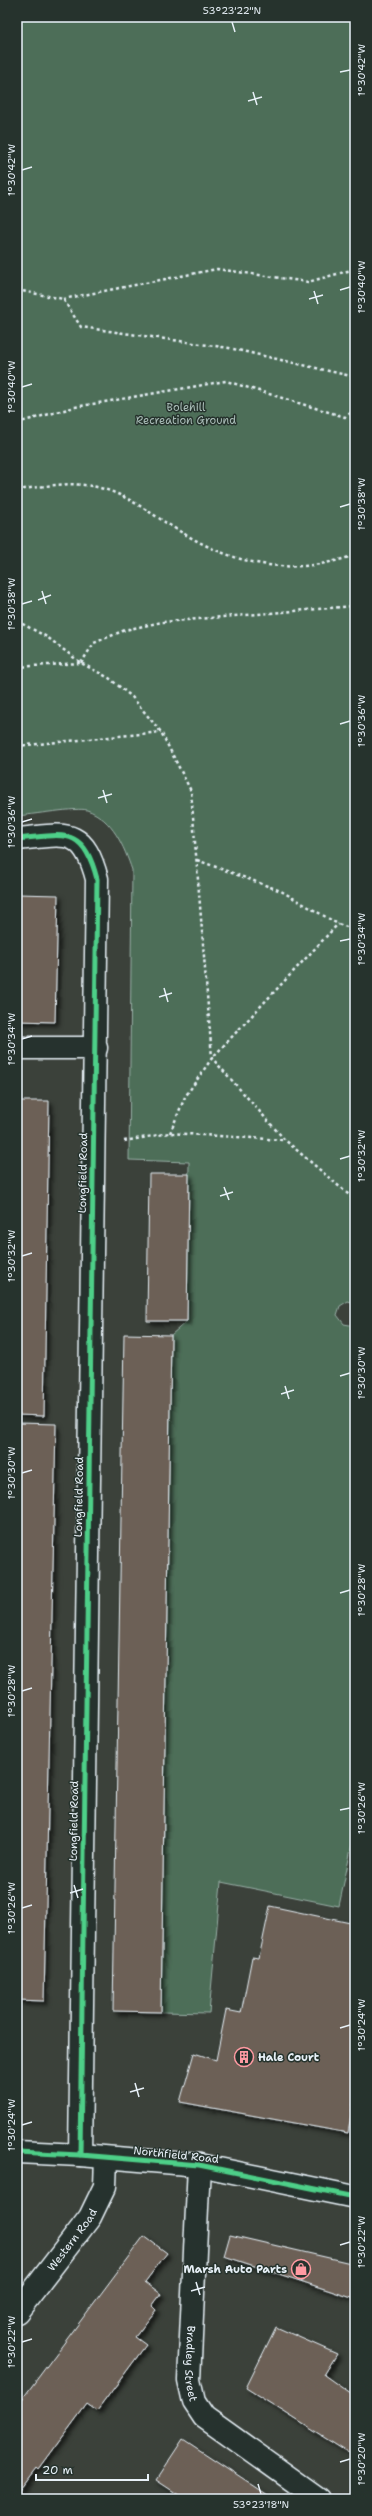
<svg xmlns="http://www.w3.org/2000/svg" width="372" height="2516" viewBox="0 0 372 2516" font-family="'Shantell Sans',sans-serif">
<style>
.green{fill:#4d6e58;stroke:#9ab0a8}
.building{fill:#6c6157;stroke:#e8f1f8;filter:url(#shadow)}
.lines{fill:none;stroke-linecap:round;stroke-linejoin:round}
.minor-casing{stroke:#e8f1f8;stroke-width:25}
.path{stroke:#e8f1f8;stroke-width:2.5;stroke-dasharray:3 3;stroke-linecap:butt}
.minor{stroke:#26332d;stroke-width:22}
.cycleway-casing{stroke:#26332d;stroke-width:8}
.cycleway{stroke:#4dcf88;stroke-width:5}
.ticks{fill:none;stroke:#e8f1f8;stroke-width:1.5}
.labels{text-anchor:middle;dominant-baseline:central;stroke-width:3;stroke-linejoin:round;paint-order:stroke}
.park-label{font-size:11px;fill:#aabdb8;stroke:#26332d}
.street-label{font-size:11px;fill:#e8f1f8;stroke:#26332d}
.poi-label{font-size:11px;font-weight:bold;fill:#e8f1f8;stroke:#26332d;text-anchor:start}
.neatline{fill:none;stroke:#e8f1f8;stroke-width:1.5}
.ticks-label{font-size:10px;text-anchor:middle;fill:#e8f1f8}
</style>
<defs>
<filter id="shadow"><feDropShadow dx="3.5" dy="3.5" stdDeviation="2" flood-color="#0009"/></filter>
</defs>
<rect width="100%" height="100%" fill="#3b413a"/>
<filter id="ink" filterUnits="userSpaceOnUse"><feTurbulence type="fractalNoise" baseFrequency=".025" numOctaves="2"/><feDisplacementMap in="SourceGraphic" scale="8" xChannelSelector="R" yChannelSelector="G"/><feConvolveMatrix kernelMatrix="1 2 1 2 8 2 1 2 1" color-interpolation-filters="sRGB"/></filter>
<g filter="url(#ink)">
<!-- green -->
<path class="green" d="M17,17H355V1303L348,1301L340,1306L337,1315L344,1324L355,1326V1830L339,1906L221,1882L209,2013L161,2012L171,1335L187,1321L189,1162L129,1160L132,870C124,847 113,819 87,810C78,807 30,815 17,816Z"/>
<!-- building -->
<g class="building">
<polygon points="17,894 58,895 55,1022 17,1021"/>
<polygon points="18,1101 49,1101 44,1416 17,1415"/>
<polygon points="149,1174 189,1174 187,1321 147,1321"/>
<polygon points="124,1334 171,1335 161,2012 113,2011"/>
<polygon points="17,1423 56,1424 44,2001 17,2000"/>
<polygon points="270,1906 355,1924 355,2093 348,2133 180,2102 194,2053 216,2060 226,2010 241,2013 252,1957 259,1958"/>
<polygon points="230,2235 355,2264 355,2299 224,2256"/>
<polygon points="144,2236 167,2253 145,2282 161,2294 152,2306 156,2310 135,2337 146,2345 97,2411 87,2404 39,2469 37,2467 17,2493 17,2406"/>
<polygon points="276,2327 337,2354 324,2375 355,2397 355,2457 246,2388"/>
<polygon points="183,2439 274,2499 185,2499 156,2480"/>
</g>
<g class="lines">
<defs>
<g id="minor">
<path d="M17,839C64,835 83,825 97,879L80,2155"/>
<polyline points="17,1048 96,1048"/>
<polyline points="17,2152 80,2155 199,2165 355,2197"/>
<path id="s1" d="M199,2165L189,2380L194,2402L204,2417L319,2499"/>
<path id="s2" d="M17,2312L90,2217L105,2186L106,2158"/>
</g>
</defs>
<!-- minor casing -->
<use href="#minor" class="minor-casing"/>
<!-- path -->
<g class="path">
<polyline points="17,290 63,299 81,327 229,348 355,377"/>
<polyline points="63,299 217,269 308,282 355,269"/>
<polyline points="17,423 75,407 226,381 345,417 355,410"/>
<path d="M17,490C46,486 75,480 104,489C133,498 155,517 181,532C238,566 291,577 355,555"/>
<polyline points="17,621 47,637 81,663 109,678 132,697 161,732 191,791 212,1058 285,1140 355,1200"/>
<polyline points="81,663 94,643 125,630 162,622 355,606"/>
<polyline points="17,667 80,663"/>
<polyline points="17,746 161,732"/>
<polyline points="197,860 281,891 338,924 355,930"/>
<polyline points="170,1133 185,1097 212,1058 338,924"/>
<polyline points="124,1141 170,1133 284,1140"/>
</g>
<!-- minor -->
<use href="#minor" class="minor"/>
<defs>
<g id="cycleway">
<path d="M17,839C64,835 83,825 97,879L80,2155"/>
<polyline points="17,2152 80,2155 199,2165 355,2197"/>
</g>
</defs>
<!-- cycleway casing -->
<use href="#cycleway" class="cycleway-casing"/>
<!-- cycleway -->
<use href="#cycleway" class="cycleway"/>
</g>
</g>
<!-- ticks -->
<path class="ticks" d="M232,22L235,32M340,72L350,70M253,92L257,105M248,101L262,97M22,170L32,167M340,290L350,287M314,291L318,304M309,299L323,295M22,387L32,384M340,507L350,504M42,591L46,604M38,600L51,595M22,604L32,601M340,724L350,721M103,790L107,803M98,798L112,794M22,822L32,819M340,941L350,939M164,988L168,1002M159,997L172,993M22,1039L32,1036M340,1159L350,1156M224,1187L229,1200M220,1196L233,1192M22,1256L32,1253M340,1376L350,1373M285,1386L289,1399M281,1394L294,1390M22,1473L32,1470M340,1593L350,1590M22,1691L32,1688M340,1810L350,1808M74,1885L78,1898M70,1893L83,1889M22,1908L32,1905M340,2028L350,2025M135,2083L139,2097M130,2092L144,2088M22,2125L32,2122M340,2245L350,2242M196,2282L200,2295M191,2291L205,2287M22,2342L32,2339M340,2462L350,2459M258,2484L261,2494"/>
<!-- icons -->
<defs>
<symbol id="building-ring" viewBox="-11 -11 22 22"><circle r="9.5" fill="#26332d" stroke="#ff9aa2" stroke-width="1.5"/><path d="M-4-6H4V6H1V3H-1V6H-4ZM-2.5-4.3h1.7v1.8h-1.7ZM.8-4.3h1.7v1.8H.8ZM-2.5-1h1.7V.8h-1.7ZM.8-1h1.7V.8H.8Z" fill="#ff9aa2"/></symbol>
<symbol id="shop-ring" viewBox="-11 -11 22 22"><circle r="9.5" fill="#26332d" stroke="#ff9aa2" stroke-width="1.5"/><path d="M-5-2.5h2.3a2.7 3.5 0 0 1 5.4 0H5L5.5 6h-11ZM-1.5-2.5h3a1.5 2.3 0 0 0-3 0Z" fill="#ff9aa2"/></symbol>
</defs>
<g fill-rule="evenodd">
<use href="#building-ring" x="233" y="2046" width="22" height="22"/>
<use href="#shop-ring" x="290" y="2258" width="22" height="22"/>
</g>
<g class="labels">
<!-- park labels -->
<g class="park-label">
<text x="186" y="407">Bolehill<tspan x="186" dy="13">Recreation Ground</tspan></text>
</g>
<!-- street labels -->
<g class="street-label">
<text transform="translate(83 1173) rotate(-89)">Longfield Road</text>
<text transform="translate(79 1497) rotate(-89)">Longfield Road</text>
<text transform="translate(74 1821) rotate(-89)">Longfield Road</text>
<text transform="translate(176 2155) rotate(6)">Northfield Road</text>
<text stroke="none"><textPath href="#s2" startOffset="91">Western Road</textPath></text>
<text stroke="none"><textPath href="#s1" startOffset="199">Bradley Street</textPath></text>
</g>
<!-- poi labels -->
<g class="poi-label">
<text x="258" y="2057">Hale Court</text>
<text x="287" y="2269" text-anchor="end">Marsh Auto Parts</text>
</g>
</g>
<!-- margin -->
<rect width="372" height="2516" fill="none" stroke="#26332d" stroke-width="44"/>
<!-- scale -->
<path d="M36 2474v6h112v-6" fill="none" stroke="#e8f1f8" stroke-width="2"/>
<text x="42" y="2474" font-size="12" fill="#e8f1f8" stroke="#26332d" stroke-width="3" paint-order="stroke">20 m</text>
<rect x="22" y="22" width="328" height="2472" class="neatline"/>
<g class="ticks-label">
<text x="232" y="14">53°23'22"N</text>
<text transform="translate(361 70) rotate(-90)" y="4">1°30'42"W</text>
<text transform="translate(11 170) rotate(-90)" y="4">1°30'42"W</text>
<text transform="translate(361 287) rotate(-90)" y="4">1°30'40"W</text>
<text transform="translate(11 387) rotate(-90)" y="4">1°30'40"W</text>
<text transform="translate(361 504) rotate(-90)" y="4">1°30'38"W</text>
<text transform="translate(11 604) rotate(-90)" y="4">1°30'38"W</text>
<text transform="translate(361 721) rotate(-90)" y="4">1°30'36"W</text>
<text transform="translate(11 822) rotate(-90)" y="4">1°30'36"W</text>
<text transform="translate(361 939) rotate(-90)" y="4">1°30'34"W</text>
<text transform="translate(11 1039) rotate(-90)" y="4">1°30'34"W</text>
<text transform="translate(361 1156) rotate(-90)" y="4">1°30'32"W</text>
<text transform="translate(11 1256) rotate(-90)" y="4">1°30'32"W</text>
<text transform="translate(361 1373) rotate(-90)" y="4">1°30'30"W</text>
<text transform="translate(11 1473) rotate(-90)" y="4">1°30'30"W</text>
<text transform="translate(361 1590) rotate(-90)" y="4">1°30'28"W</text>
<text transform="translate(11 1691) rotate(-90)" y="4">1°30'28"W</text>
<text transform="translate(361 1808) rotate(-90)" y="4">1°30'26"W</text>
<text transform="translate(11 1908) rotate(-90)" y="4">1°30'26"W</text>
<text transform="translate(361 2025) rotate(-90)" y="4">1°30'24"W</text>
<text transform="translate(11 2125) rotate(-90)" y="4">1°30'24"W</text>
<text transform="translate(361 2242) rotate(-90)" y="4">1°30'22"W</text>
<text transform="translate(11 2342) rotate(-90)" y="4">1°30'22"W</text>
<text transform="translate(361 2459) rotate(-90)" y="4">1°30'20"W</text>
<text x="261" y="2508">53°23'18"N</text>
</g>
</svg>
